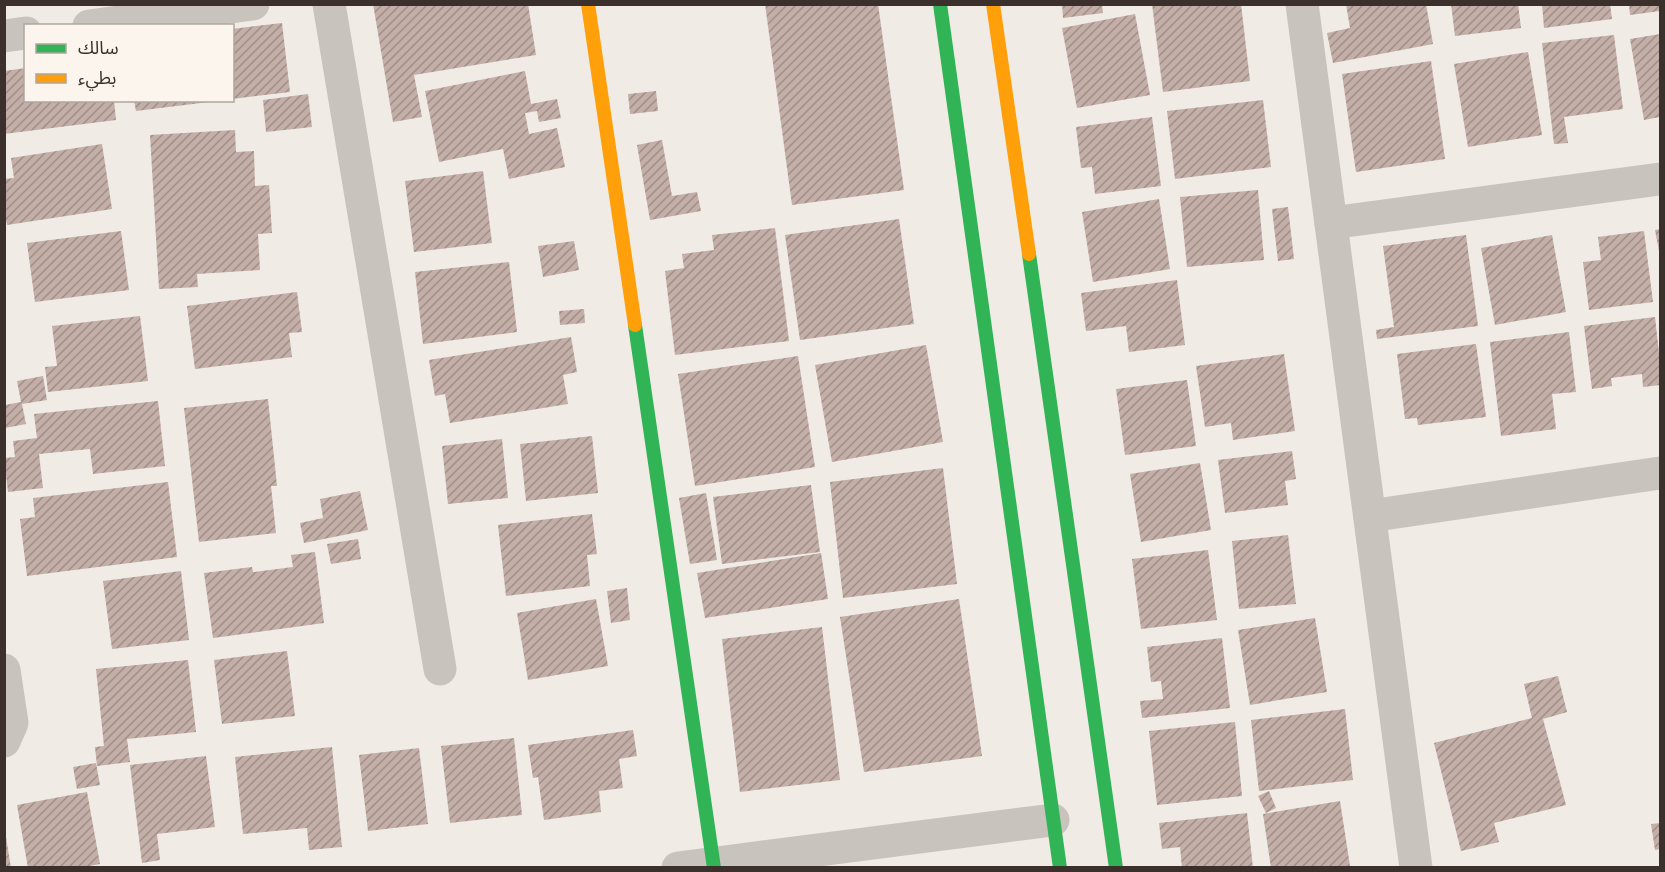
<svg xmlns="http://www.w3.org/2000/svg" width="1665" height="872" viewBox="0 0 1665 872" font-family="'Open Sans','Noto Sans Arabic',sans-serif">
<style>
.building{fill:url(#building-hatch)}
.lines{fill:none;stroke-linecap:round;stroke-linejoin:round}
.street{stroke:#c9c3be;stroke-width:33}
.fast{stroke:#30b455;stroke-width:14}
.slow{stroke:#ff9f0a;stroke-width:14}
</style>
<defs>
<pattern id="building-hatch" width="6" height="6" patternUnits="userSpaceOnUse" patternTransform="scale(1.5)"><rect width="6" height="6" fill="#c3afa7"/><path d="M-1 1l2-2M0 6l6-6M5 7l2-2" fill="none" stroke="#a08f88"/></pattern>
</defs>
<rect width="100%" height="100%" fill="#f0ebe5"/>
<!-- building -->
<g class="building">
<polygon points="373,4 528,4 536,55 414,75 422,117 393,122"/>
<polygon points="765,4 878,4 904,190 792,205"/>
<polygon points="1062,4 1102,4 1103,13 1063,18"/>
<polygon points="1152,4 1241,4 1250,81 1163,92"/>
<polygon points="1346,4 1426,4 1433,44 1333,63 1327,33 1350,28"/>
<polygon points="1451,4 1518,4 1521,28 1455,36"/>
<polygon points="1542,4 1610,4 1612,19 1544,28"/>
<polygon points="1629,4 1660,4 1660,11 1630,15"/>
<polygon points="1135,14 1150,95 1077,108 1062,28"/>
<polygon points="282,23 290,92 232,99 232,29"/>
<polygon points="1660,34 1660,117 1644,120 1630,39"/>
<polygon points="1614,35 1623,109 1564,117 1568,143 1554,144 1542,43"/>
<polygon points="1528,52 1542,135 1468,147 1454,64"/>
<polygon points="1431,61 1445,159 1356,172 1342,74"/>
<polygon points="26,68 26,100 114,100 116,120 4,134 4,71"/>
<polygon points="525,71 531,104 557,99 561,118 539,122 537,111 525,113 529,134 557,128 565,167 509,179 503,149 439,162 425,91"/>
<polygon points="656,91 658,111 630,114 628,94"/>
<polygon points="308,94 312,127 266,132 263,100"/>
<polygon points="134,100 209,100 209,102 136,111"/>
<polygon points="1263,100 1271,167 1175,179 1167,111"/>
<polygon points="1152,117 1161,186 1095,194 1092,167 1081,168 1076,127"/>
<polygon points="235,130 236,152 254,151 255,186 269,185 272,233 258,234 260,270 197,274 198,287 159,289 150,135"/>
<polygon points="662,140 672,196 697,192 701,211 650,220 637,145"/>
<polygon points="102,144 112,209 7,225 4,211 4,179 14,178 11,158"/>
<polygon points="483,171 492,243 414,252 405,181"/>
<polygon points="1258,190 1264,260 1187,267 1180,197"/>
<polygon points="1159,199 1170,269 1093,282 1082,212"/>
<polygon points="1288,207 1294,259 1278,261 1272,209"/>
<polygon points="899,219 914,324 800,340 785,235"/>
<polygon points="775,228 789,341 675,355 665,271 684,268 682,254 714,250 712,235"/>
<polygon points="1660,229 1660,251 1659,251 1655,230"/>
<polygon points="121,231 129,290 35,302 27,243"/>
<polygon points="1644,231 1653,302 1589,310 1583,262 1601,260 1598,237"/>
<polygon points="1466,235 1478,326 1377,339 1376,330 1394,327 1383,246"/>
<polygon points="1552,235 1566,312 1495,325 1481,248"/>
<polygon points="574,241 579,270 543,277 538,246"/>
<polygon points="509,262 517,332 423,344 415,272"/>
<polygon points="1177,280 1185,345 1129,352 1126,326 1086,331 1081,293"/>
<polygon points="297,292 302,332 289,333 292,357 195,369 187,306"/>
<polygon points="584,309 585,323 560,325 559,311"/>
<polygon points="140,316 148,381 48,392 45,367 57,366 52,326"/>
<polygon points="1655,317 1660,362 1660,385 1643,387 1642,374 1611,378 1612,386 1592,389 1584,326"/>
<polygon points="1569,332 1576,392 1552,394 1556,429 1501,436 1490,342"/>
<polygon points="571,337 577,372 563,375 568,404 450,423 445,394 435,396 429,360"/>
<polygon points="1476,344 1486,417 1418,425 1417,418 1405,419 1397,354"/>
<polygon points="926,345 943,442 832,462 815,365"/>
<polygon points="1284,354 1295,431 1233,440 1231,423 1205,427 1196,366"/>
<polygon points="798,356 815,467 695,486 678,374"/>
<polygon points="43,376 47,400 22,404 26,424 5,428 5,405 21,402 17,381"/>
<polygon points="1187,380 1196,446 1125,455 1116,389"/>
<polygon points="268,399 277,486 271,486 276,533 199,542 184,408"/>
<polygon points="158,401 165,466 93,474 90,449 39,454 43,488 8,492 4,458 15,457 13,441 37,438 34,414"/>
<polygon points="592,436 598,493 526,501 520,444"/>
<polygon points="502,439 508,498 448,504 442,446"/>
<polygon points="1292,451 1296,479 1285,481 1288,505 1225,513 1218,460"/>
<polygon points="1200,463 1211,530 1141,542 1130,474"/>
<polygon points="943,468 957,584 843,598 830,482"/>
<polygon points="168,482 177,557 27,576 20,519 35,517 33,498"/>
<polygon points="811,485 820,552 722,564 713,497"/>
<polygon points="360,491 368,530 304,543 300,523 323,518 320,499"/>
<polygon points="706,493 717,560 690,564 679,498"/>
<polygon points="592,514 597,554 587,555 590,586 506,596 498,525"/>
<polygon points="1288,535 1296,604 1239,609 1232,541"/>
<polygon points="358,539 361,559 331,564 327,544"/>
<polygon points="1208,550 1217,620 1141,629 1132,559"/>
<polygon points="315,552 324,623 213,638 204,573 252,567 253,572 293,567 291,555"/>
<polygon points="821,553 828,599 705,618 697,573"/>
<polygon points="181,571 189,640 112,649 103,581"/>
<polygon points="627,588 630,620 611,623 607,591"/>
<polygon points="596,599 608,666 528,680 517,613"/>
<polygon points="959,599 982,756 864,772 840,617"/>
<polygon points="1315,618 1327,692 1250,705 1238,630"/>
<polygon points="822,627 840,780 740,792 722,639"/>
<polygon points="1222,638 1230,708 1142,718 1140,701 1163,699 1161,681 1151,682 1147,647"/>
<polygon points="287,651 295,716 222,724 214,660"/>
<polygon points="188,660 196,732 127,739 130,762 97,766 95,747 104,746 96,669"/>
<polygon points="1558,676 1567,712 1543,719 1566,805 1494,823 1499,842 1461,851 1434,743 1532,718 1524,684"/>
<polygon points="1345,709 1353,780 1259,791 1251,720"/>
<polygon points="1235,722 1242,796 1157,805 1149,731"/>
<polygon points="633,730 637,756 619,759 623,788 599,791 601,812 544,820 538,777 533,778 528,745"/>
<polygon points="514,738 522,815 450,823 441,746"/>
<polygon points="332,747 342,847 309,850 307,828 243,834 235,757"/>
<polygon points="419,748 428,824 368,831 359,755"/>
<polygon points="206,756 215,827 157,834 160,860 142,863 130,765"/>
<polygon points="96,763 100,785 77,789 73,767"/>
<polygon points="1269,791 1276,808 1266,813 1258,796"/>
<polygon points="87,792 100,864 79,868 28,868 17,805"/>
<polygon points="1340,801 1350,866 1271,868 1263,814"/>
<polygon points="1247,813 1253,868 1182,868 1180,847 1162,849 1159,823"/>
<polygon points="1660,823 1660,849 1655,850 1651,824"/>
<polygon points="4,837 6,837 11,868 4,868"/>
</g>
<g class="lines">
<!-- street -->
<g class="street">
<polyline points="329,4 440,669"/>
<polyline points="1302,4 1416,868"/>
<polyline points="89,26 253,4"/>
<polyline points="4,36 26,33"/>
<polyline points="1331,223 1660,179"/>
<polyline points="1370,516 1660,473"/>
<polyline points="4,670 12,723 4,741"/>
<polyline points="678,868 1053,820"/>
</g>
<!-- fast -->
<g class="fast">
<polyline points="940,4 1060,868"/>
<polyline points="1029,254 1116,868"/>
<polyline points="635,325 714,868"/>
</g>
<!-- slow -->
<g class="slow">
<polyline points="588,4 635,325"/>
<polyline points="993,4 1029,254"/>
</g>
</g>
<!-- border -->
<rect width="1665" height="872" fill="none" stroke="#3b302b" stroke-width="12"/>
<!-- legend -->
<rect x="24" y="24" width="210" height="78" fill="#fbf5ee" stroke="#aea6a0" stroke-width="1.5"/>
<rect x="36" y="44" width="30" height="9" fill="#30b455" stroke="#aea6a0" stroke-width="1.5"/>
<text x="78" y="54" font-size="18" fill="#3b302b">سالك</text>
<rect x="36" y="74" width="30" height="9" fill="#ff9f0a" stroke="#aea6a0" stroke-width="1.5"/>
<text x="78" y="84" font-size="18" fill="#3b302b">بطيء</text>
</svg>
